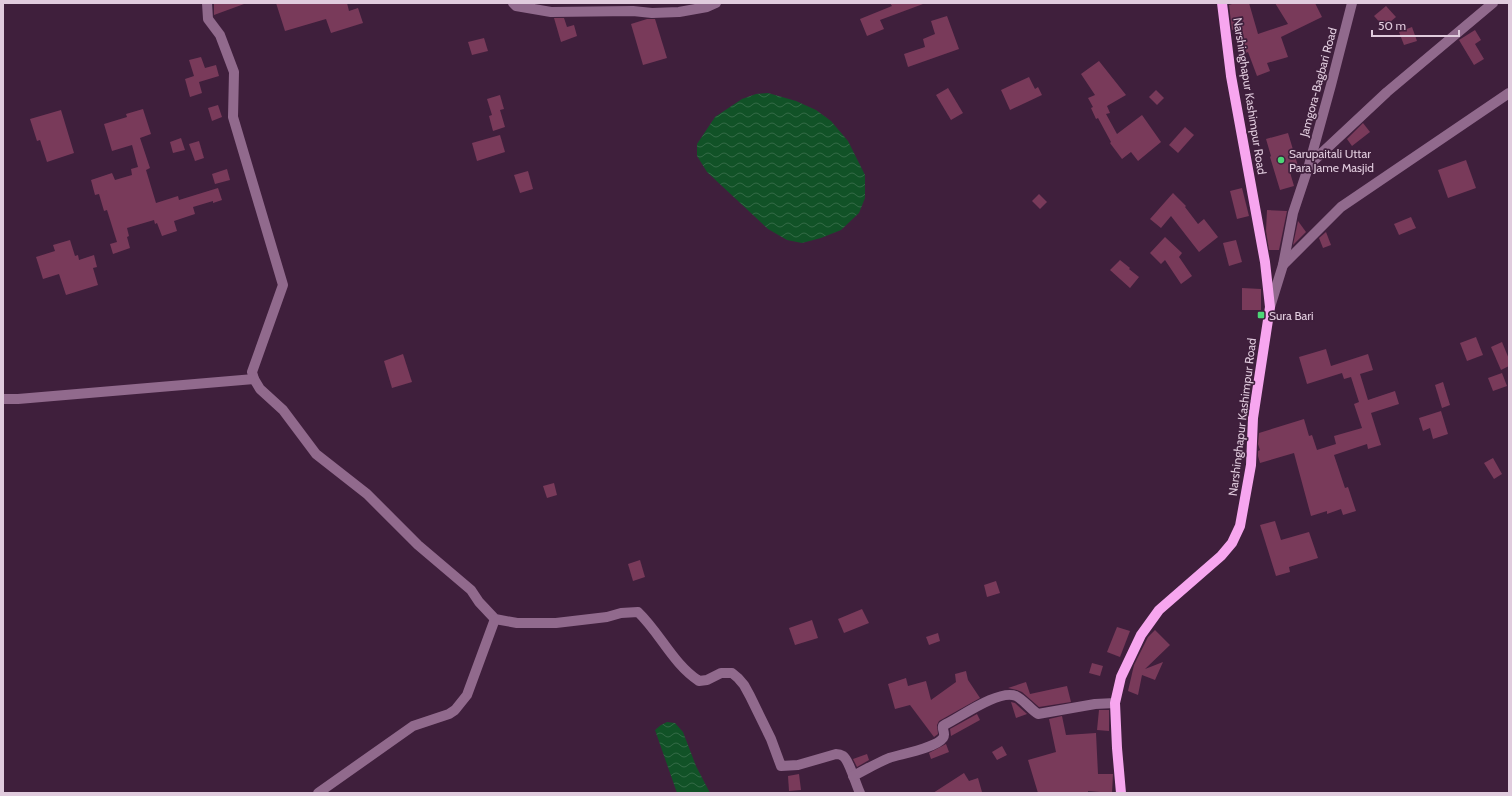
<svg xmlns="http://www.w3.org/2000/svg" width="1512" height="796" viewBox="0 0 1512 796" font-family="Cabin,sans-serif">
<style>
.water{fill:url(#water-waves)}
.building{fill:#793a5a}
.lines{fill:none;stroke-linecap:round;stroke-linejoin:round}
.minor{stroke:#916a8d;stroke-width:10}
.major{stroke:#f7a6ef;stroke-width:10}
.poi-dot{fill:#4cd676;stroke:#3f1f3c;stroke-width:1.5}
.labels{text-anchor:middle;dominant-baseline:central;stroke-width:3.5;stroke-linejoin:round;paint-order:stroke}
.street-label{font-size:12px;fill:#e0cbdd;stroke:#3f1f3c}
.poi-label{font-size:12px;fill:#e0cbdd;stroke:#3f1f3c;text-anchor:start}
</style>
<defs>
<pattern id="water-waves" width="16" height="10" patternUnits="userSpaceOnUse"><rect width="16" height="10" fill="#115227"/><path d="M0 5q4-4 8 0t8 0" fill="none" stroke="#336a46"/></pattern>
</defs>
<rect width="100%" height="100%" fill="#3f1f3c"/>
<!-- water -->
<g class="water">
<polygon points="768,93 796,101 816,110 831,121 848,141 865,175 865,198 859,213 841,230 821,238 802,243 787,240 768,229 707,172 697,156 697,144 715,117 742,99 756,94"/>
<polygon points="667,722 675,723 683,732 696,766 710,793 677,793 655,730 661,725"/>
</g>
<!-- building -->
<g class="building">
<polygon points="214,3 244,3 244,4 214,15"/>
<polygon points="276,3 347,3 349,11 358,8 363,23 331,33 326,19 285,31"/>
<polygon points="890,3 923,3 923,4 880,20 884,29 867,36 860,19 892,6"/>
<polygon points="1235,3 1249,3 1258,34 1288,24 1275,3 1315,3 1322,17 1281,37 1288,57 1267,63 1270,71 1257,76 1248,52 1244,54 1235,29 1232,30 1229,5"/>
<polygon points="1386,6 1396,17 1384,27 1374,16"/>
<polygon points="947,16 959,49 908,67 904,54 925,47 923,39 935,34 931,21"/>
<polygon points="554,18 564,18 567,27 574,25 577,36 561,42"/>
<polygon points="647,19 655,19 667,58 643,65 631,24"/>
<polygon points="1412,27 1417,41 1404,45 1399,32"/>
<polygon points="1475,30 1481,40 1475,44 1484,59 1474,65 1459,40"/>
<polygon points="484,38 488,51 472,55 468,42"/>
<polygon points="201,57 205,68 216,65 219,76 199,82 202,93 190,97 185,79 194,76 189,60"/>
<polygon points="1099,61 1126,95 1107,106 1110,113 1106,114 1117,134 1142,115 1161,142 1138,161 1131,152 1122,159 1110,143 1111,142 1098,118 1096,119 1091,108 1093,107 1088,98 1095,95 1081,74"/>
<polygon points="1029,77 1035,89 1038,87 1042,95 1010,110 1001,90"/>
<polygon points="948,88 963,113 951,120 936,95"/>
<polygon points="1156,90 1164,98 1157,105 1149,97"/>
<polygon points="500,95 504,109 500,110 505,127 493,131 489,116 492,115 487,99"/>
<polygon points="218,105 222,117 212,121 208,108"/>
<polygon points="143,109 151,134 140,138 150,168 146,170 156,203 178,196 179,200 218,188 222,200 213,203 213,201 193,207 195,214 174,221 177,231 162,236 157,223 155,224 154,220 127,228 129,236 127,237 130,248 113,254 110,244 117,242 107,210 104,211 99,194 95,195 91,180 112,173 115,180 132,175 131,169 138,167 132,145 112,151 104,124 127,117 126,114"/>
<polygon points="61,110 74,153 47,162 40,140 37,141 30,119"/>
<polygon points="1363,123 1370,132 1352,146 1347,139"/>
<polygon points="1185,127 1194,135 1178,153 1169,145"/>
<polygon points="1288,133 1298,166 1289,169 1294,186 1280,190 1270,157 1271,156 1266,139"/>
<polygon points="500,135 505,152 477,161 472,143"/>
<polygon points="181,138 185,150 173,153 170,142"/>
<polygon points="199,141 204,158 195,161 189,144"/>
<polygon points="1466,160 1476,188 1448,198 1438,170"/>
<polygon points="227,169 230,180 215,184 212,174"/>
<polygon points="528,171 533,189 520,193 514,175"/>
<polygon points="1242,188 1249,216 1237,219 1230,191"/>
<polygon points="1173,193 1186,206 1185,207 1198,224 1204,219 1218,237 1199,252 1171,216 1161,228 1150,219"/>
<polygon points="1039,194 1047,202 1040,209 1032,201"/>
<polygon points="1267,210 1287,211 1279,250 1269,250 1266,231"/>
<polygon points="1411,217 1416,228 1399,235 1394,224"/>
<polygon points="1298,221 1306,232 1293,245"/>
<polygon points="1326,232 1331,245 1323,248 1319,238"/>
<polygon points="1165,237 1182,253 1179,257 1192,276 1181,284 1165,260 1161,264 1150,253"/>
<polygon points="70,240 75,256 78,255 79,260 94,255 97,267 93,268 98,285 66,295 59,274 43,279 36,257 55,251 53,245"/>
<polygon points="1236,240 1242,262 1229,266 1223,243"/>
<polygon points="1120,260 1130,268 1129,269 1139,277 1130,288 1110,270"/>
<polygon points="1242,288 1261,289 1261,310 1242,310"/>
<polygon points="1476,337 1483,355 1467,361 1460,343"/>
<polygon points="1502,342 1509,359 1509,366 1501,370 1491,347"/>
<polygon points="1326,349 1331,366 1368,354 1373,370 1360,374 1368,400 1395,391 1399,404 1371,413 1381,445 1368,449 1367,444 1334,455 1345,488 1348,487 1356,511 1343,515 1341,509 1327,514 1327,511 1311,516 1294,453 1260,463 1258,456 1258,451 1260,450 1258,444 1259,433 1304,419 1309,436 1312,435 1317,450 1336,444 1334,436 1362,428 1354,404 1359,402 1351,377 1344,379 1342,373 1307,384 1299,357"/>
<polygon points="403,354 412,382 392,388 384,361"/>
<polygon points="1502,373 1507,386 1493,391 1488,378"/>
<polygon points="1443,382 1450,405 1442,408 1435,385"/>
<polygon points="1441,411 1448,434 1433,439 1430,428 1423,431 1419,418"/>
<polygon points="1493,458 1502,474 1494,479 1484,463"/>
<polygon points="554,483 557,495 547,498 543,486"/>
<polygon points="1275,521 1281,540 1309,532 1318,558 1289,567 1290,572 1276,576 1260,525"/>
<polygon points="640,560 645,577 633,581 628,564"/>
<polygon points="996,581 1000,593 987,597 984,585"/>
<polygon points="862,609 869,623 844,633 838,619"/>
<polygon points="812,620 818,638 795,645 789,628"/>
<polygon points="1117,627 1130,631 1120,657 1107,652"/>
<polygon points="1155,630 1170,645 1145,669 1163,662 1155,680 1142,675 1138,695 1128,691 1134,665 1148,637"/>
<polygon points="938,633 940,641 929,645 926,637"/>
<polygon points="1092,663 1103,666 1100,676 1089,673"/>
<polygon points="966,671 968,680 980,698 939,721 937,725 938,734 934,737 910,705 895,709 888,684 906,678 908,686 926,681 931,700 956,682 955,674"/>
<polygon points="1026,682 1030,694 1067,686 1071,702 1039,707 1022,692 1017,690 1008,688"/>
<polygon points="1011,702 1015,703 1027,714 1016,718"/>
<polygon points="1099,710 1109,710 1109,731 1097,730"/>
<polygon points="977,714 980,720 951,736 950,729"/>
<polygon points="1062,716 1066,735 1096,733 1098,774 1113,774 1112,793 1088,791 1088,793 1038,793 1028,760 1056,752 1049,719"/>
<polygon points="946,744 949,752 931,759 929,753"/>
<polygon points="1002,746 1007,755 997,760 992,752"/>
<polygon points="867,754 869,760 857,767 853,759"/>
<polygon points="964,773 969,781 978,778 982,792 976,793 933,793"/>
<polygon points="799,774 801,790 789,791 788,776"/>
</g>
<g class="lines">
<!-- minor -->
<g class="minor">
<path d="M207,3L208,19L220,35L234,72L233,117L283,285L252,372L254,379L260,389L283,410L316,454L367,494L418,545L471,590L479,602L495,619L517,623H556L607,617L621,613L638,612C660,633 673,664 699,681L707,680L721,673H732L738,678L744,685L750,696L771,739L781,766L798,765L836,754C839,754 840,754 843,756C849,760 856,785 860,793"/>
<polyline points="513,3 516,6 551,12 633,11 652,13 679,12 707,7 716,3"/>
<polyline points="1310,164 1387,92 1493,3"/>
<polyline points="1283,265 1341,207 1509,93"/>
<polyline points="1270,307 1283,265 1293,213 1309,165 1331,85 1352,3"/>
<polyline points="3,399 18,399 254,379"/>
<path d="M853,776C865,770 877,763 889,758C901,754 936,748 943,738C946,734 942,730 943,726L946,724C962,716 999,689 1016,696C1023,699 1031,710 1038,714L1095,704L1115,703"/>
<polyline points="318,793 413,726 449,714 455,710 467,695 495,619"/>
</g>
<!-- major -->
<polyline class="major" points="1121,793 1117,748 1115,703 1121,677 1141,635 1159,610 1221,556 1232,543 1240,526 1251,465 1253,418 1270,307 1265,262 1231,76 1222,3"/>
</g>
<!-- markers -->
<g class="poi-dot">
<circle cx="1281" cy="160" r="4"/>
<rect x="1257" y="311" width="8" height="8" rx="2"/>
</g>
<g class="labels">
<!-- street labels -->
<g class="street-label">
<text transform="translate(1318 82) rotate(-75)">Jamgora-Bagbari Road</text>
<text transform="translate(1250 96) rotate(81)">Narshinghapur Kashimpur Road</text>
<text transform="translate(1242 417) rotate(-83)">Narshinghapur Kashimpur Road</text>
</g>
<!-- poi labels -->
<g class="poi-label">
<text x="1289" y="153">Sarupaitali Uttar<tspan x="1289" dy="14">Para Jame Masjid</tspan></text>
<text x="1269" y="315">Sura Bari</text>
</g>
</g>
<!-- border -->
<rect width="1512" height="796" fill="none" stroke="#e0cbdd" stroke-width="8"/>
<!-- scale -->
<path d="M1372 30v6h87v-6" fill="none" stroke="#e0cbdd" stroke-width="2"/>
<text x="1378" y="30" font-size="12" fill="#e0cbdd" stroke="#3f1f3c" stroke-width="3" paint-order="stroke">50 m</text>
</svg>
